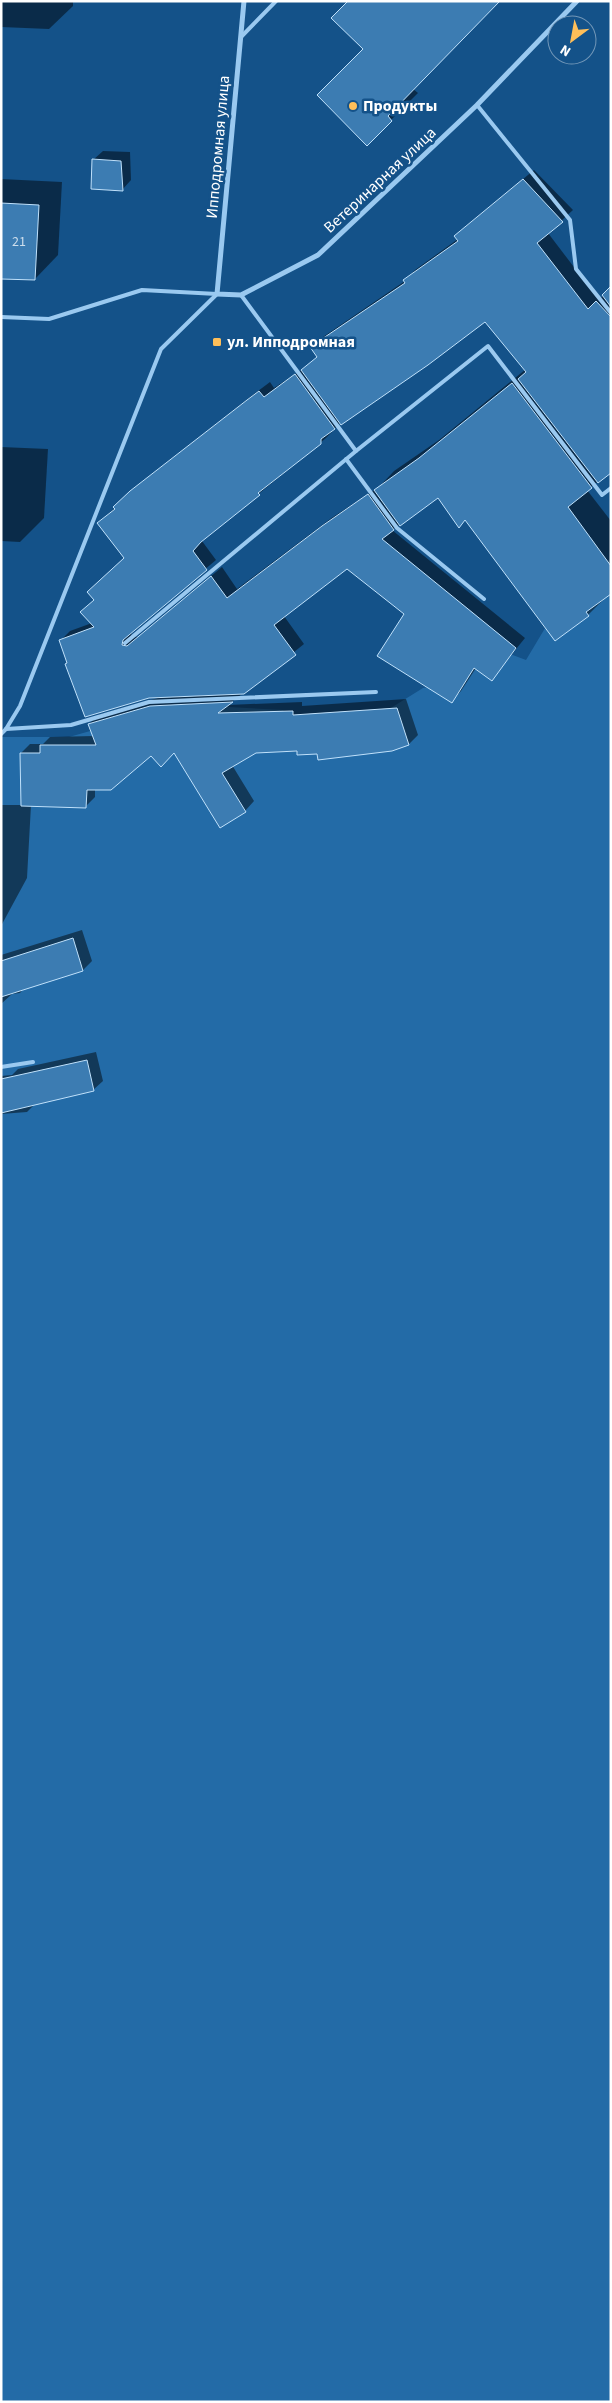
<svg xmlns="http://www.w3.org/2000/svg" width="612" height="2403" viewBox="0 0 612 2403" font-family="'Source Sans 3',sans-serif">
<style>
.green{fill:#236ba7}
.shadow{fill:#0007;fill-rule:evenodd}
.building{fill:#3c7cb2;stroke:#c0e1fb}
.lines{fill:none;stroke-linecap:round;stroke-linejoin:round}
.lane{stroke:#9ac9f0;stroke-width:4}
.street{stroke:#9ac9f0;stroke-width:5}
.poi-dot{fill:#ffbf59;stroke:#145289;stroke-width:2}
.labels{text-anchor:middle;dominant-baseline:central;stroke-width:5;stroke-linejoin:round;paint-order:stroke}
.number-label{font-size:14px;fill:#cedeec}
.poi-label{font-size:16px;font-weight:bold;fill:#fff;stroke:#145289;text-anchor:start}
.street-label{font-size:16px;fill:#fff;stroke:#145289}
</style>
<rect width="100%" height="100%" fill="#145289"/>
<!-- green -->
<polygon class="green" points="611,559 611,2402 1,2402 1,737 69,737 136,718 192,705 283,710 308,741 386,711 423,688 448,683 484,644 526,660 578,573"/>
<!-- shadow -->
<g class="shadow">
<polygon points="1,1 73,1 73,6 49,29 1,27"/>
<polygon points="364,49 418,93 367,144"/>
<polygon points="103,151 130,152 131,180 122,190 93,160"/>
<path d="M534,170L573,210L548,233L599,300L611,288V471L587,490L611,521V592L588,615L466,519L459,526L438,497L392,530L525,638L492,679L476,668L461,691L452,701L405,613L347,567L284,616L304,644L228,705L302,702V706L406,699L418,735L409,744L392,750L255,752L232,765L254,801L245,811L174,751L151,755L95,789V797L86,806L31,805L27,878L1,926V805H22L21,753L30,744H43L50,737L94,736L89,724L98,715L158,698L69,662L60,641L70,631L92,623L95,599L126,557L99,523L142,482L258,391L270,382L274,388L306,367L318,356L312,348L323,337L405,281L415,270L458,239L466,226ZM485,320L526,369L439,440L394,471L379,487L333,517L237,589L222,567L138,637L131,636L132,631L216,560L202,541L326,438L341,422Z"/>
<polygon points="1,179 62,182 58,255 35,279 1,278"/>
<polygon points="1,447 48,449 44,518 20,542 1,541"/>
<polygon points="82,930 92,961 83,970 24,988 20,993 12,994 1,1004 1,955"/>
<polygon points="96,1052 103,1081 93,1090 35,1104 27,1112 1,1114 1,1076 12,1075 18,1069"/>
</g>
<!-- building -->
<g class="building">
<polygon points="348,1 500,1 388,116 392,121 367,146 317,95 363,49 331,18"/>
<polygon points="92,159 121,161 123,191 91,189"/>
<polygon points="523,179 563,222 537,243 588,309 596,301 611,317 611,473 598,483 518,379 526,372 485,322 428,365 341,425 301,370 317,357 310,347 405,283 403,280 458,241 454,236"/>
<polygon points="1,203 39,205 35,280 1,279"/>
<polygon points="611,286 611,307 602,295"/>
<polygon points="295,374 335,429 321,439 321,444 258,493 260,495 201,542 193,551 207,570 123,640 122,645 127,646 211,576 227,598 322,526 368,494 394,530 382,539 516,648 492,681 474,668 452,703 377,656 404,614 347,569 274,625 296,655 244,694 149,698 85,717 65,664 67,663 59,640 94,627 80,612 94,600 87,592 124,558 97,523 115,509 113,507 130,491 247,400 259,391 264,397"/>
<polygon points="512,383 592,488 568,507 611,566 611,594 586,612 589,616 555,641 465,520 459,528 438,498 400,526 374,490 419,458"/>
<polygon points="233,702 218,713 293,711 293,715 397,708 409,745 392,751 318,760 317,754 297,755 297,751 256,753 222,773 246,812 220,828 174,753 161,767 151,756 111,790 87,790 86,808 21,806 20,753 40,753 40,745 96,745 88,724 150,706"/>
<polygon points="73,938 83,971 1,997 1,961"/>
<polygon points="87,1060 94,1091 1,1113 1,1079"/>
</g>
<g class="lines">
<!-- lane -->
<g class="lane">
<polyline points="241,37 276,1"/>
<polyline points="477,105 570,220 576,269 611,313"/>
<polyline points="241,295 356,451"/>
<polyline points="1,317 49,319 142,290 217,294"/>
<polyline points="346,459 397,528 484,599"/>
<polyline points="125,643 356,451 488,346 602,495 611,488"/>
<polyline points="6,729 71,725 149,702 376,692"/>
<polyline points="1,734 6,729 20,706 161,349 217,294"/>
<polyline points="1,1067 33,1062"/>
</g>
<!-- street -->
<polyline class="street" points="244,1 217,294 241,295 318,255 477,105 577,1"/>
</g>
<!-- markers -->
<g class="poi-dot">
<circle cx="353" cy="106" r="5"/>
<rect x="212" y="337" width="10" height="10" rx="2.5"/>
</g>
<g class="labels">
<!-- number labels -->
<g class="number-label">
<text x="19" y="242">21</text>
</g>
<!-- poi labels -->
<g class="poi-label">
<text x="363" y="106">Продукты</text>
<text x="227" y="342">ул. Ипподромная</text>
</g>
<!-- street labels -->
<g class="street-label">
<text transform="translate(218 147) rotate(-85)">Ипподромная улица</text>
<text transform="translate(380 180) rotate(-43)">Ветеринарная улица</text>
</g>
</g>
<!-- border -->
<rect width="612" height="2403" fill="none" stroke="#ffffff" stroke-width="5"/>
<!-- north arrow -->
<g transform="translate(572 40) rotate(212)"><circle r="24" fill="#145289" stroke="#7297b8"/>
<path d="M0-4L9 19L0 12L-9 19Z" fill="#ffbf59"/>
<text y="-8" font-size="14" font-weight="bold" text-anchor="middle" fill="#ffffff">N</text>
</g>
</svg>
